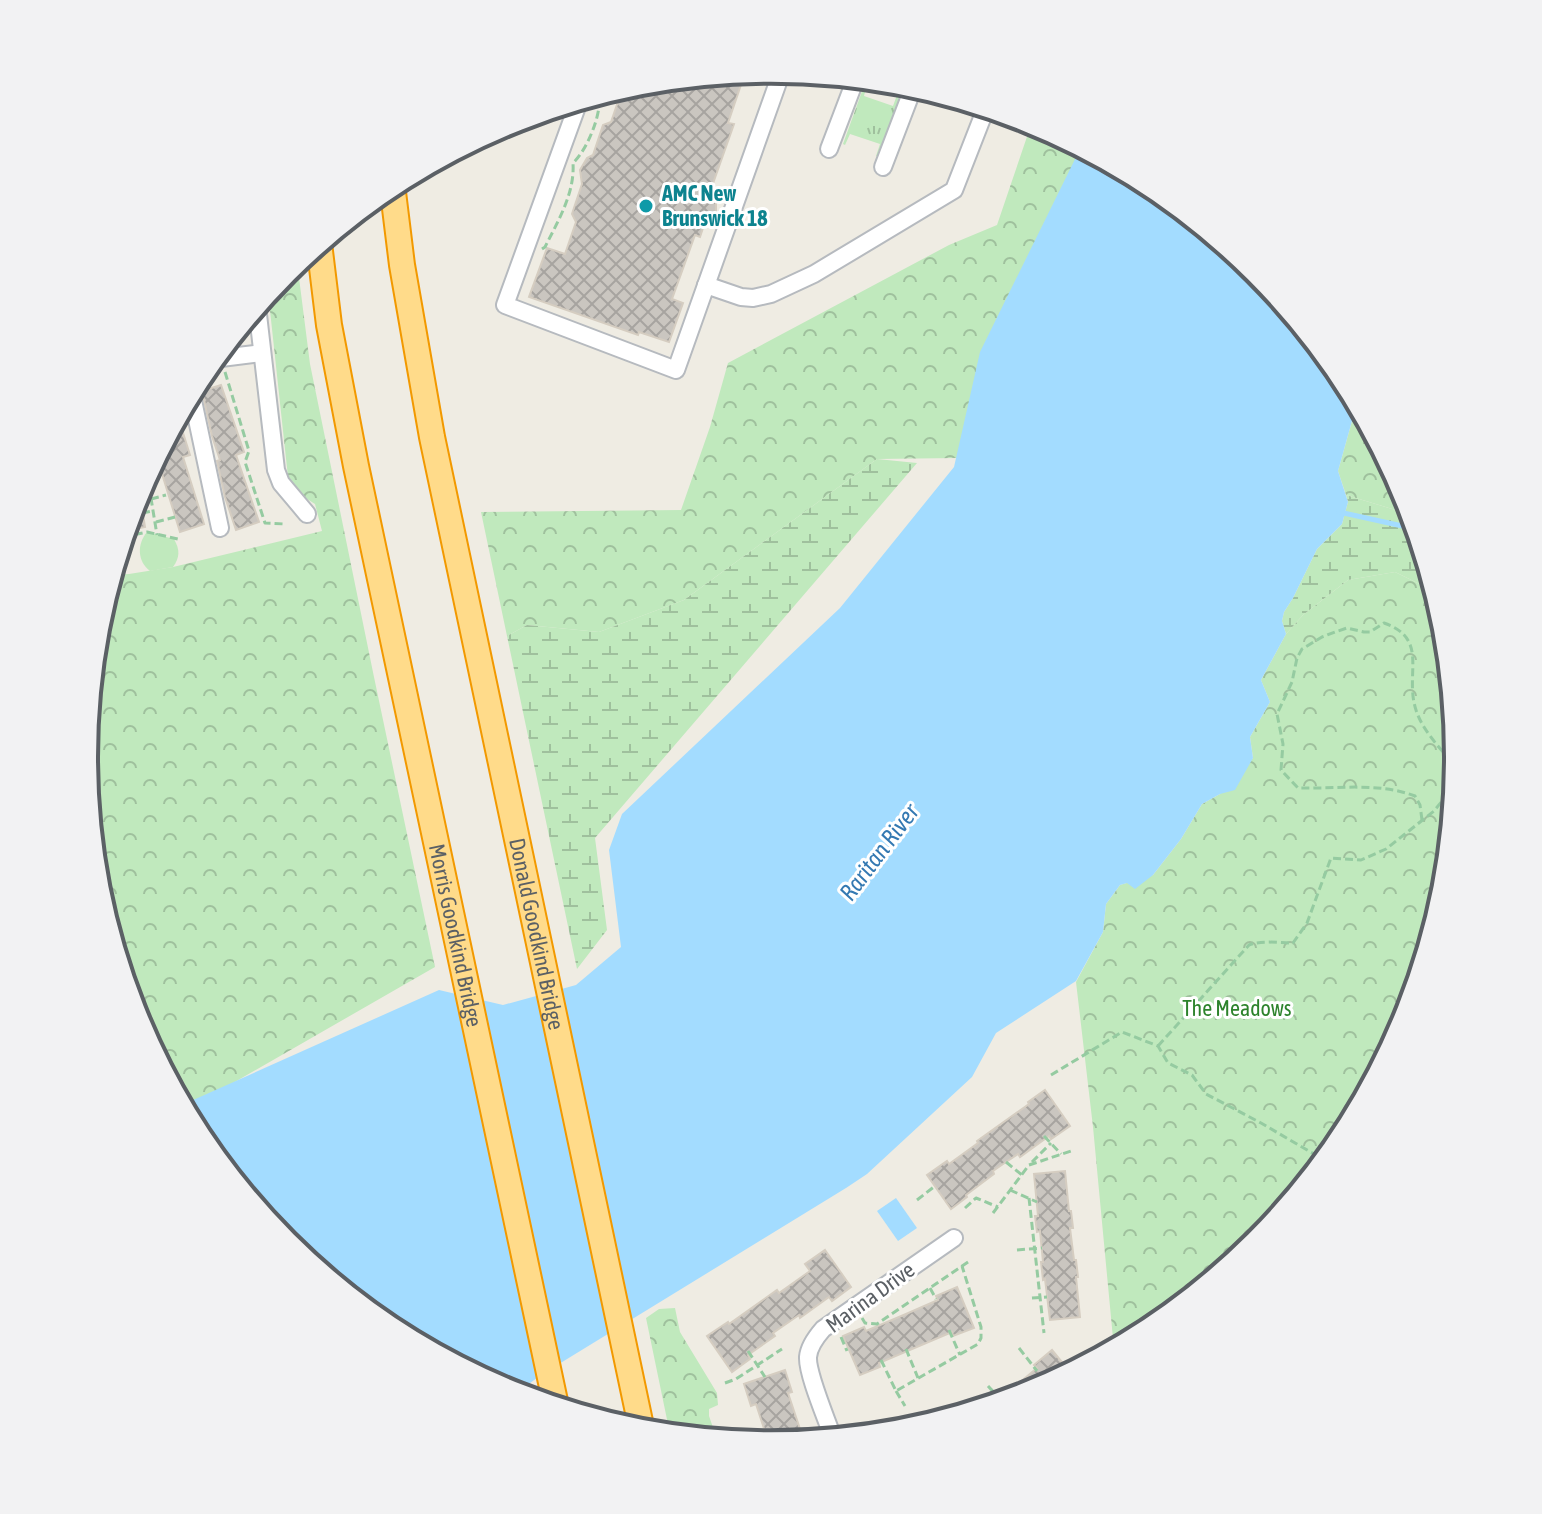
<svg xmlns="http://www.w3.org/2000/svg" width="1542" height="1514" viewBox="0 0 1542 1514" font-family="'Asap Condensed',sans-serif">
<style>
.grass{fill:url(#grass-tufts)}
.forest{fill:url(#forest-crowns)}
.wetland{fill:url(#wetland-marsh)}
.park{fill:#c0e9bd}
.water{fill:#a3dcff}
.lines{fill:none;stroke-linecap:round;stroke-linejoin:round}
.stream{stroke:#a3dcff;stroke-width:5}
.building{fill:url(#building-cross-hatch);stroke:#d5cdc1;stroke-width:2}
.minor-casing{stroke:#b6babf;stroke-width:20}
.highway-casing{stroke:#f29900;stroke-width:28}
.path{stroke:#95cba1;stroke-width:3;stroke-dasharray:8 4;stroke-linecap:butt}
.minor{stroke:#fff;stroke-width:16}
.highway{stroke:#ffdb8a;stroke-width:24}
.culture-dot{fill:#0f9aa8;stroke:#fff;stroke-width:3}
.labels{text-anchor:middle;dominant-baseline:central;stroke-width:6;stroke-linejoin:round;paint-order:stroke}
.culture-label{font-size:22px;font-weight:bold;fill:#0d838f;stroke:#fff;text-anchor:start}
.street-label{font-size:22px;fill:#5b6065;stroke:#fff}
.park-label{font-size:22px;fill:#2d832c;stroke:#fff}
.water-label{font-size:24px;font-style:italic;fill:#3479b2;stroke:#fff}
.rim{fill:none;stroke:#5b6065;stroke-width:4}
</style>
<defs>
<pattern id="grass-tufts" width="24" height="20" patternUnits="userSpaceOnUse" patternTransform="scale(2)"><rect width="24" height="20" fill="#c0e9bd"/><path d="M3 7l-1-3M5 7V3M7 7l1-3M15 17l-1-3M17 17v-4M19 17l1-3" fill="none" stroke="#9fc09d"/></pattern>
<pattern id="forest-crowns" width="20" height="18" patternUnits="userSpaceOnUse" patternTransform="scale(2)"><rect width="20" height="18" fill="#c0e9bd"/><path d="M2 6a3 3 0 1 1 6 0M12 15a3 3 0 1 1 6 0" fill="none" stroke="#9fc09d"/></pattern>
<pattern id="wetland-marsh" width="20" height="14" patternUnits="userSpaceOnUse" patternTransform="scale(2)"><rect width="20" height="14" fill="#c0e9bd"/><path d="M1 5h8M5 5V1M11 12h8M15 12V8" fill="none" stroke="#9fc09d"/></pattern>
<pattern id="building-cross-hatch" width="8" height="8" patternUnits="userSpaceOnUse" patternTransform="scale(2)"><rect width="8" height="8" fill="#cac6c0"/><path d="M0 0l8 8M0 8l8-8" fill="none" stroke="#a7a4a0"/></pattern>
</defs>
<rect width="100%" height="100%" fill="#efece3"/>
<!-- grass -->
<polygon class="grass" points="865,83 867,84 864,96 893,106 897,95 900,96 878,157 876,156 880,144 850,134 845,145 843,144"/>
<!-- forest -->
<g class="forest">
<polygon points="1032,122 1133,175 958,458 877,459 684,600 599,632 527,625 507,636 481,512 681,510 710,427 728,363 949,245 997,225"/>
<polygon points="297,262 310,364 374,677 435,967 193,1106 183,1108 136,1019 97,891 84,757 97,623 112,575 129,574 173,567 322,531 315,504 296,492 288,477 268,292 286,271"/>
<polygon points="1357,403 1406,495 1412,515 1346,495 1338,471"/>
<polygon points="1395,572 1432,590 1443,635 1449,687 1451,691 1458,757 1445,891 1406,1020 1342,1139 1256,1243 1152,1328 1114,1349 1093,1127 1076,982 1103,932 1106,904 1120,885 1153,875 1181,839 1202,804 1220,794 1253,758 1250,737 1270,702 1261,680 1286,634 1303,615 1348,580"/>
<polygon points="675,1308 680,1332 717,1393 718,1405 709,1409 709,1416 717,1439 670,1434 646,1318 659,1309"/>
</g>
<!-- wetland -->
<g class="wetland">
<polygon points="877,459 917,463 595,838 607,930 577,969 507,636 527,625 599,632 684,600"/>
<polygon points="1346,495 1412,515 1445,623 1451,691 1449,687 1443,635 1432,590 1395,572 1348,580 1303,615 1286,634 1282,621 1284,612 1293,598 1317,549 1342,524 1348,502"/>
</g>
<!-- park -->
<path class="park" d="M147,532L174,539C180,550 180,557 173,567L150,571C137,561 137,544 147,532Z"/>
<!-- water -->
<g class="water">
<polygon points="1081,147 1153,186 1257,272 1342,376 1357,403 1338,471 1348,502 1342,524 1317,549 1293,598 1284,612 1282,621 1286,634 1261,680 1270,702 1250,737 1253,758 1235,790 1220,794 1202,804 1181,839 1153,875 1135,889 1127,883 1120,885 1106,904 1103,932 1076,981 996,1033 972,1077 867,1174 846,1188 541,1375 515,1394 508,1392 389,1328 285,1242 200,1138 182,1105 439,990 503,1005 576,985 621,947 609,850 622,814 840,608 954,467 980,352"/>
<polygon points="896,1198 917,1228 898,1241 877,1211"/>
</g>
<g class="lines">
<!-- stream -->
<polyline class="stream" points="1339,512 1416,529"/>
</g>
<!-- building -->
<g class="building">
<polygon points="745,73 728,123 734,124 710,192 713,192 716,200 716,212 712,220 703,228 700,237 695,235 672,299 683,303 669,342 639,332 638,335 529,297 547,248 565,254 576,222 572,214 582,184 580,170 587,158 593,155 603,125 611,122 623,87 637,83"/>
<polygon points="221,385 244,452 236,455 259,522 236,530 225,497 217,461 220,460 212,436 202,391"/>
<polygon points="178,417 190,455 183,457 204,524 180,532 159,464 165,462 161,448"/>
<polygon points="139,490 145,527 125,531 136,494"/>
<polygon points="1045,1090 1070,1126 1051,1139 1049,1136 1020,1157 1018,1154 1006,1162 993,1171 994,1174 966,1195 967,1197 951,1209 927,1175 947,1161 949,1164 978,1143 977,1141 1029,1104 1028,1102"/>
<polygon points="1065,1171 1069,1211 1071,1211 1073,1228 1070,1228 1074,1260 1076,1260 1078,1277 1076,1277 1080,1317 1050,1320 1045,1279 1043,1280 1041,1262 1043,1262 1040,1231 1037,1232 1035,1216 1038,1216 1034,1174"/>
<polygon points="825,1250 851,1287 832,1301 829,1297 800,1318 799,1315 773,1333 775,1336 748,1355 750,1359 732,1372 707,1336 728,1322 729,1324 777,1290 779,1293 810,1271 805,1264"/>
<polygon points="957,1287 974,1328 953,1336 952,1332 879,1363 880,1367 860,1375 843,1336 864,1327 866,1331 906,1314 938,1300 936,1296"/>
<polygon points="1052,1350 1070,1372 1033,1392 994,1404 1037,1368 1034,1365"/>
<polygon points="785,1370 792,1392 788,1393 804,1441 769,1444 756,1404 751,1406 744,1384"/>
</g>
<g class="lines">
<defs>
<g id="minor">
<polyline points="579,101 505,305 676,370 782,71"/>
<polyline points="829,149 856,78"/>
<polyline points="883,167 912,91"/>
<polyline points="706,285 741,297 753,298 771,294 814,274 954,190 986,108"/>
<polyline points="257,306 276,470 281,483 307,514"/>
<polyline points="213,359 262,353"/>
<polyline points="191,391 220,528"/>
<path d="M833,1438C827,1420 807,1374 808,1357C809,1346 816,1337 823,1329L954,1238"/>
</g>
<g id="highway">
<path id="s1" d="M392,184L402,265L432,437L642,1431"/>
<path id="s2" d="M319,243L329,325L356,466L556,1406"/>
</g>
</defs>
<!-- minor casing -->
<use href="#minor" class="minor-casing"/>
<!-- highway casing -->
<use href="#highway" class="highway-casing"/>
<!-- path -->
<g class="path">
<path d="M542,249L545,247C558,221 575,193 573,163C587,150 602,114 599,95"/>
<polyline points="233,341 237,335 237,330"/>
<polyline points="225,372 249,451 245,462 265,523 285,524"/>
<polyline points="158,454 162,452"/>
<polyline points="147,474 157,535"/>
<polyline points="148,477 161,473"/>
<polyline points="139,490 149,488"/>
<polyline points="151,499 166,495"/>
<polyline points="142,513 153,511"/>
<polyline points="156,522 175,517"/>
<polyline points="123,537 147,532 178,539"/>
<path d="M1422,820L1420,805L1415,796C1378,782 1337,789 1298,788L1281,770L1283,744L1277,714L1292,682L1297,658L1302,649L1322,637L1335,632L1347,628L1364,632H1370L1384,623C1430,639 1404,674 1416,710C1423,732 1442,750 1457,768"/>
<path d="M1158,1046L1249,945C1263,940 1279,943 1293,943L1307,923L1331,858L1361,860L1386,849L1434,811L1447,795L1455,790"/>
<polyline points="1051,1075 1122,1032 1158,1046 1168,1063 1192,1075 1206,1094 1261,1123 1319,1157 1327,1157"/>
<polyline points="1044,1136 1061,1154"/>
<polyline points="1006,1162 1022,1175"/>
<polyline points="1032,1162 1051,1143"/>
<polyline points="1010,1190 1037,1202"/>
<polyline points="1029,1198 1044,1333"/>
<polyline points="917,1200 935,1186"/>
<polyline points="965,1208 976,1198 998,1207"/>
<polyline points="993,1213 1029,1165 1074,1150"/>
<polyline points="1017,1250 1042,1248"/>
<polyline points="930,1288 936,1299"/>
<polyline points="1032,1298 1047,1297"/>
<polyline points="862,1318 865,1323 877,1324 971,1260"/>
<polyline points="949,1330 960,1355"/>
<polyline points="841,1337 847,1351"/>
<polyline points="1019,1348 1037,1371"/>
<polyline points="906,1349 918,1378"/>
<polyline points="748,1351 765,1377"/>
<polyline points="881,1360 896,1391 978,1344 981,1338 981,1327 962,1266"/>
<polyline points="725,1383 736,1379 782,1349"/>
<polyline points="988,1386 1001,1400"/>
<polyline points="896,1391 905,1406"/>
<polyline points="957,1404 963,1413"/>
<polyline points="929,1420 930,1423"/>
</g>
<!-- minor -->
<use href="#minor" class="minor"/>
<!-- highway -->
<use href="#highway" class="highway"/>
</g>
<!-- markers -->
<circle class="culture-dot" cx="646" cy="206" r="8"/>
<g class="labels">
<!-- culture labels -->
<g class="culture-label">
<text x="662" y="193">AMC New<tspan x="662" dy="25">Brunswick 18</tspan></text>
</g>
<!-- street labels -->
<g class="street-label">
<text stroke="none"><textPath href="#s1" startOffset="764">Donald Goodkind Bridge</textPath></text>
<text stroke="none"><textPath href="#s2" startOffset="706">Morris Goodkind Bridge</textPath></text>
<text transform="translate(870 1297) rotate(-36)">Marina Drive</text>
</g>
<!-- park labels -->
<g class="park-label">
<text x="1237" y="1008">The Meadows</text>
</g>
<!-- water labels -->
<g class="water-label">
<text transform="translate(879 852) rotate(-53)">Raritan River</text>
</g>
</g>
<!-- crop -->
<path d="M0 0H1542V1514H0ZM98 757a673 673 0 1 1 1346 0a673 673 0 1 1-1346 0Z" fill="#f2f2f3" fill-rule="evenodd"/>
<path class="rim" d="M98 757a673 673 0 1 1 1346 0a673 673 0 1 1-1346 0Z"/>
</svg>
